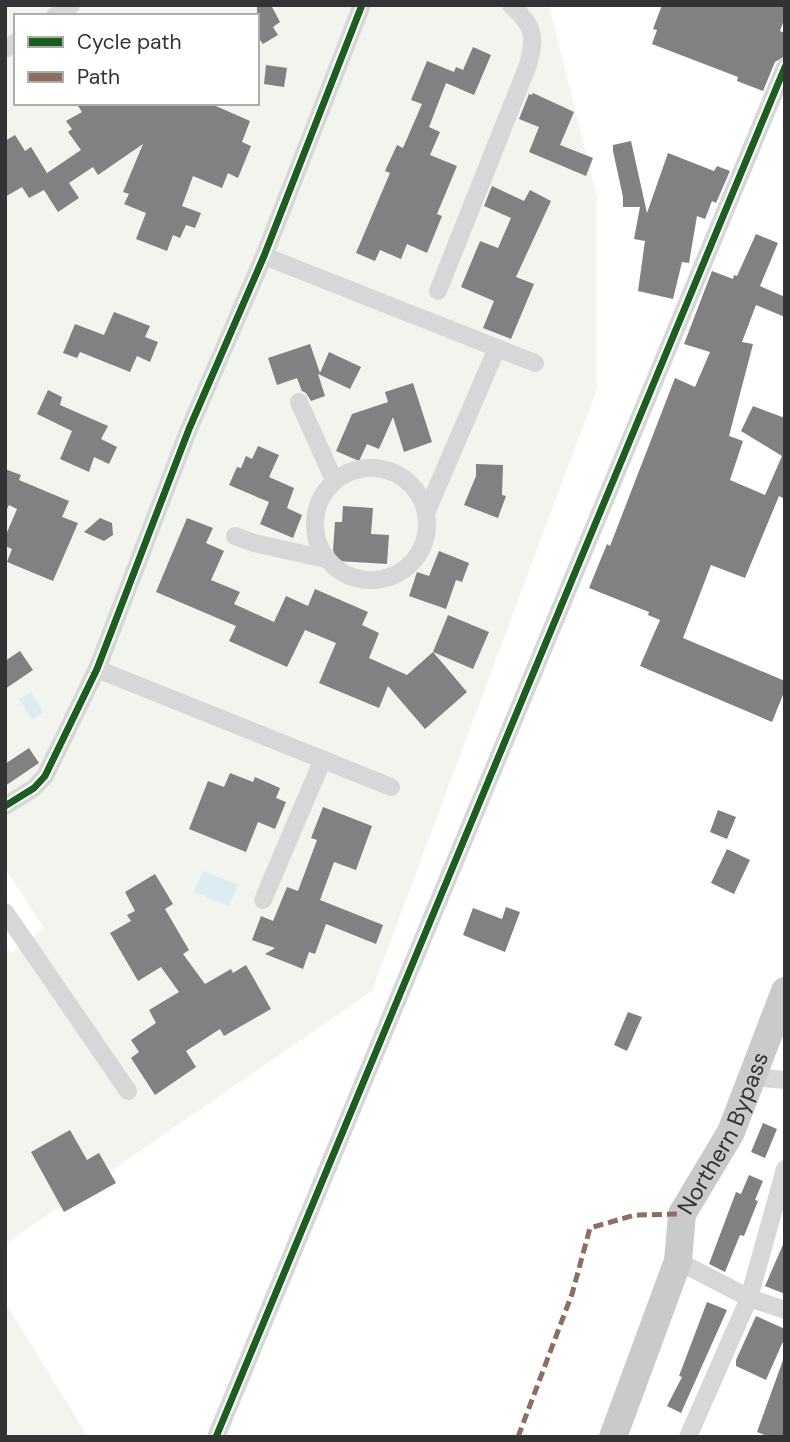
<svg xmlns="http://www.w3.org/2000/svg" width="790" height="1442" viewBox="0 0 790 1442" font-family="'DM Sans',sans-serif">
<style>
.green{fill:#f1f5ed;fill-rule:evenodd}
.water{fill:#ddebf3}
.building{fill:#818181}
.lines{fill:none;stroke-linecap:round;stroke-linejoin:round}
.street{stroke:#d7d7d7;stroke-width:18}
.primary{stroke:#cacaca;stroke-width:28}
.quiet{stroke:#8d6e63;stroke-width:5;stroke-dasharray:10 5;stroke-linecap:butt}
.cycleway-casing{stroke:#fff;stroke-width:11}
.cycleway{stroke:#1b5e20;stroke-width:7}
.labels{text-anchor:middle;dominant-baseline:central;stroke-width:7;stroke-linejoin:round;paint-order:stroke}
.street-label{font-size:23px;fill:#333;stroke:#fff}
</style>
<rect width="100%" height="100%" fill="#fff"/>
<!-- green -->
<g class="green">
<path d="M5,5H549L597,197V389L372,991L5,1244V946L11,953L44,928L5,868ZM16,16H257V103H16Z"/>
<polygon points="5,1302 88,1437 5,1437"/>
</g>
<!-- water -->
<g class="water">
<polygon points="31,692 43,712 32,720 19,699"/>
<polygon points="203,871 238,885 229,906 194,892"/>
</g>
<!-- building -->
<g class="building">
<polygon points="257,5 271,5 280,22 273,27 278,35 263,44 257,36"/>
<polygon points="662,5 785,5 785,17 780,31 785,33 785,56 775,62 763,91 737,81 738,77 652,44 657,30 653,29"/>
<polygon points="473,47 491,55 474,95 446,83 429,127 440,132 430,155 457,166 437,214 442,216 427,253 407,244 401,259 380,250 375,261 356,253 390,173 385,171 397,145 403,148 422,104 411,100 427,61 454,72 456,67 463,70"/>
<polygon points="266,65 287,68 284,87 264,84"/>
<polygon points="533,93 574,112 560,145 593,158 586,176 529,152 539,127 519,119 529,94 532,95"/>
<polygon points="76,103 209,103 250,121 242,142 251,146 238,178 228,173 222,188 193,176 182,206 201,213 195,228 186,225 180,238 173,235 167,251 136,239 146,213 124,204 129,194 123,192 143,144 98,175 93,167 69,183 79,198 58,212 44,190 29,198 22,187 5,197 5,141 15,135 25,151 31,147 47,173 81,150 68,132 72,129 66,121 82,112"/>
<polygon points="631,141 647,213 668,153 714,171 717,166 730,171 716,203 712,201 705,219 697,216 689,263 682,262 673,299 638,291 645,241 634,239 640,207 623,207 623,197 613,151 613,145"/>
<polygon points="492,186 524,201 530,190 551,201 516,277 534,284 511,339 483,328 494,301 461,287 480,241 498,248 511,218 484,206"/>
<polygon points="756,234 778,243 760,286 785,297 785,317 756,305 742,342 753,344 729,436 743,441 730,480 765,495 782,456 741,431 753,406 785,418 785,499 779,496 745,578 711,565 683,638 785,681 785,690 772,722 640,666 660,620 648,615 649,612 589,588 607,544 610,546 675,378 695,387 710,352 684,344 712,271 733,279 734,275 737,276"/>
<polygon points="114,312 150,326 145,337 158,342 150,362 137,356 130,372 80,352 77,358 63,353 75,324 104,335"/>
<polygon points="310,344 320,373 329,352 361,367 350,389 318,374 325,396 311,401 306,393 302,391 297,378 277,385 268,358"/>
<polygon points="413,383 432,442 404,452 393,417 379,449 367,444 359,461 336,451 352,414 388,402 385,392"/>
<polygon points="48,390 62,397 60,405 108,426 101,439 117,447 109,464 94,457 89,472 60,459 72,431 37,414"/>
<polygon points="258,446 279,455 269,477 294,488 287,508 302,515 293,538 260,524 269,502 229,485 237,467 241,468 246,456 252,459"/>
<polygon points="476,464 503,465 502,495 506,496 498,518 464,505 476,476"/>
<polygon points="5,469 21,475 19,480 69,501 62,517 78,523 53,581 7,562 12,549 5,546 5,537 17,509 9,505 5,513"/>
<polygon points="343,506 373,508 371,534 389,535 387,564 337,561 333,550 335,522 342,522"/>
<polygon points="100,518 112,523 113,535 104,541 84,532"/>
<polygon points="187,518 213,528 206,543 224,551 211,580 240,592 234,604 274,622 286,596 308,606 315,589 368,612 362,625 379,633 369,658 407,675 433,652 467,692 425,729 388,686 379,708 319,683 336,643 305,630 287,667 229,641 236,626 156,592"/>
<polygon points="439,551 469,563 462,582 456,580 446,609 409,596 417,572 429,576"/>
<polygon points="448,615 489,632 473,669 433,652"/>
<polygon points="20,651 33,670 5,689 5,661"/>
<polygon points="29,748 39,763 5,786 5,764"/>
<polygon points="230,773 253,782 255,777 280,788 276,798 286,802 275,829 258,822 246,852 189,829 208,781 224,787"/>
<polygon points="323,807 372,826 356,870 334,862 320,900 383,925 376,944 326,924 315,954 309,952 303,969 265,954 275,948 252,940 261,916 273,921 287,887 298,891 317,840 311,838"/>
<polygon points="718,810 736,817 727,839 710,832"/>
<polygon points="727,849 750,860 734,894 711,883"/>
<polygon points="155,874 173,904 165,909 189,950 183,954 205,984 231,969 233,973 246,965 271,1009 224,1036 220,1029 186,1051 196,1067 155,1095 131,1058 139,1052 131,1040 156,1023 149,1010 179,992 161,967 138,981 110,933 131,921 127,915 135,911 125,892"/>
<polygon points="506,907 520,912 505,952 463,935 473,908 502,919"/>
<polygon points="628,1012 642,1017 627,1051 614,1045"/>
<polygon points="763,1123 777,1129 765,1158 751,1152"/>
<polygon points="70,1130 87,1160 99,1153 116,1183 64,1212 31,1152"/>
<polygon points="749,1175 763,1181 755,1200 758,1201 744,1236 740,1235 725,1272 709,1264 736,1192 741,1194"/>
<polygon points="785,1240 785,1294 765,1286"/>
<polygon points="707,1302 727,1310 681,1413 667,1406 682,1377 679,1376"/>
<polygon points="756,1316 785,1329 785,1337 766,1380 736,1366 736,1360"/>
<polygon points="783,1360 785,1437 770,1437 757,1432"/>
</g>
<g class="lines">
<!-- street -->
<g class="street">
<polyline points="55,16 71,5"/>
<polyline points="5,49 16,42"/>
<polyline points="264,256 535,363"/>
<path d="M438,291L528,65C536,35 534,26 511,5"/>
<polyline points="299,402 334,480"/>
<circle cx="371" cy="524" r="56"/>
<polyline points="426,513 497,348"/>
<polyline points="235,536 254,543 326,559"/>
<polyline points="97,669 391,787"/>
<polyline points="5,806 34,788 45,776 97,669 189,429 264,256 362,5"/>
<polyline points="263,900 323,759"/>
<polyline points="5,912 128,1091"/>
<polyline points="753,1077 785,1080"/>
<polyline points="678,1261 749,1298 785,1310"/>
<polyline points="216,1437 785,67"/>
<polyline points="688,1437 749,1298 785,1169"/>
</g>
<!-- primary -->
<path class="primary" id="s1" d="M613,1437L678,1261L682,1214L731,1132L785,991"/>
<!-- quiet -->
<polyline class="quiet" points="518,1437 572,1294 590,1228 635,1215 682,1214"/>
<defs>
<g id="cycleway">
<polyline points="5,806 34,788 45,776 97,669 189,429 264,256 362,5"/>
<polyline points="216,1437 785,67"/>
</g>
</defs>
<!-- cycleway casing -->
<use href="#cycleway" class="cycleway-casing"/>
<!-- cycleway -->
<use href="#cycleway" class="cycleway"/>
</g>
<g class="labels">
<!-- street labels -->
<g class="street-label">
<text stroke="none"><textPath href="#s1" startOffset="326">Northern Bypass</textPath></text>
</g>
</g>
<!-- border -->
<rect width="790" height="1442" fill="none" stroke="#333333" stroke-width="14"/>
<!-- legend -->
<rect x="14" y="14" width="245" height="91" fill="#ffffff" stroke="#adadad" stroke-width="2"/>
<rect x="28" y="37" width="35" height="10" fill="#1b5e20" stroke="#adadad" stroke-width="2"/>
<text x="77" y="49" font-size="21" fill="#333333">Cycle path</text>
<rect x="28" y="72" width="35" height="10" fill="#8d6e63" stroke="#adadad" stroke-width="2"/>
<text x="77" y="84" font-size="21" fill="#333333">Path</text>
</svg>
